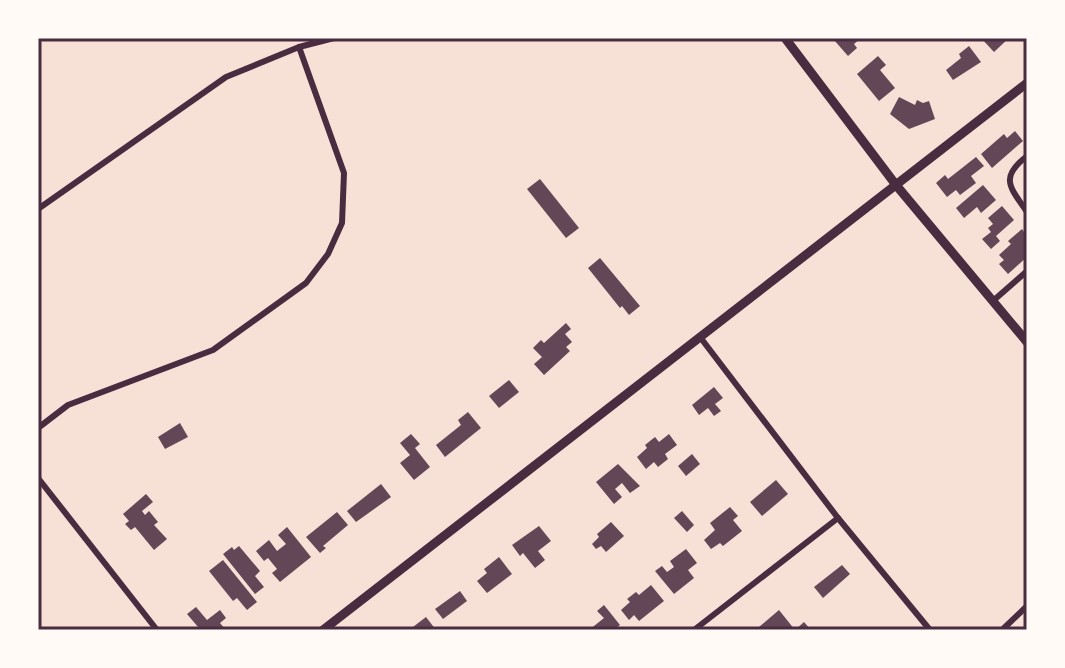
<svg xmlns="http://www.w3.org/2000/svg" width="1065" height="668" viewBox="0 0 1065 668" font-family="Literata,serif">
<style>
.building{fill:#644757}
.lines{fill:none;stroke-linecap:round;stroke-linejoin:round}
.minor{stroke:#4a2c40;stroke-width:6}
.secondary{stroke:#4a2c40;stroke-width:9}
.neatline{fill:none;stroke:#4a2c40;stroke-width:3}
</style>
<rect width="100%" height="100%" fill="#f7e1d7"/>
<!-- building -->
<g class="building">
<polygon points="836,38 861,38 854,44 857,48 848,56 834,40"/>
<polygon points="981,38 1009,38 994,52"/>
<polygon points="969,46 981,62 953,80 946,70 961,58 959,54"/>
<polygon points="878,56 886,65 880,70 895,88 879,101 857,74"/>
<polygon points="899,97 915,105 917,100 923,103 929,101 935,119 909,129 890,114"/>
<polygon points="1015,131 1023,141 992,168 981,154 1004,134 1007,138"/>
<polygon points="976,157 984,166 971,176 976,183 960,195 956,190 947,197 936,183 945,175 948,179"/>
<polygon points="540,179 579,228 566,238 527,189"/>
<polygon points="983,185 996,200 981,213 977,207 964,218 956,208"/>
<polygon points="1002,206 1014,220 996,236 1000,241 991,249 982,239 991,232 988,228 993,224 988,218"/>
<polygon points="1022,229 1027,236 1027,257 1008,274 999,264 1004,260 999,255 1011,244 1008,241"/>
<polygon points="600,258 640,306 629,315 622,306 620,308 588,268"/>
<polygon points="566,323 571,329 565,334 572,342 566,347 570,351 544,375 534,364 542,357 533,348 541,340 544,343"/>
<polygon points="509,380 519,392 499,408 489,396"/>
<polygon points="714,387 723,398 715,404 721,411 714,416 708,408 699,415 692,405"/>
<polygon points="468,412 481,428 445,457 436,445 461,425 458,420"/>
<polygon points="180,423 188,437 165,449 158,437"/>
<polygon points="411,434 420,444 415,448 430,467 414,480 400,463 410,455 400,443"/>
<polygon points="669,434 677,445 665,454 668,459 658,467 654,462 646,469 637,457 647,448 645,445 655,437 659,442"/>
<polygon points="692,454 700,464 686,476 678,466"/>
<polygon points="618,464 640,486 630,493 622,483 615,489 622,497 614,504 596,482"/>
<polygon points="776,480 788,494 762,516 750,502"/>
<polygon points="381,484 391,497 356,522 347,511"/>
<polygon points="146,494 153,502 142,511 145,515 149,511 158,522 154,525 167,539 154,550 135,527 131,530 125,524 129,521 123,514"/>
<polygon points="730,507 738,516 733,520 742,531 723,546 720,543 711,549 704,540 715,530 710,523"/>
<polygon points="682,511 694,525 687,532 674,518"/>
<polygon points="337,512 348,525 323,546 326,548 320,553 306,537"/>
<polygon points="611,522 624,536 606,552 601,546 596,549 592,544 599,537 597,534"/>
<polygon points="539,526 551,541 538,551 545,560 535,568 523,553 520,556 512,545"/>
<polygon points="287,527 311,557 280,582 272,573 277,569 268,558 264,561 256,551 269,540 277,551 286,544 278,535"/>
<polygon points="239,546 260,571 255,576 264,587 255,594 223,554 232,547 234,550"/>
<polygon points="686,549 697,563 688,570 694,578 674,594 655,571 662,566 667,572 674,567 670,561"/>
<polygon points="499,557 512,574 487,593 477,581 487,573 484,569"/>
<polygon points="223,560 257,602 247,610 237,598 233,601 209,571"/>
<polygon points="842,565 850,574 823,598 814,587"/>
<polygon points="651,585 664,601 639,621 634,615 629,620 621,610 630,602 627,599 636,592 639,595"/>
<polygon points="460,591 467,601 443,619 435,609"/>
<polygon points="604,605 620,625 614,630 589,630 604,618 597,611"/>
<polygon points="196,607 207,620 220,610 226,618 220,623 226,630 195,630 198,627 187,614"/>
<polygon points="779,610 795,630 804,622 811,630 761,630 759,627"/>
<polygon points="426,617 436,630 409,630"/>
</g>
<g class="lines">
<!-- minor -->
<g class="minor">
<path d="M1027,156C999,178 1010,187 1027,212"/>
<polyline points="38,209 226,77 299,47 334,38"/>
<polyline points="994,300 1027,271"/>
<polyline points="700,337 838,518 930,630"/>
<polyline points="38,428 68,405 213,350 306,283 328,254 342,223 344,173 299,47"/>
<polyline points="38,478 157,630"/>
<polyline points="694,630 838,518"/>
<polyline points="1002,630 1027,606"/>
</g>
<!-- secondary -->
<g class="secondary">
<polyline points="785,38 896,185 1027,342"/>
<polyline points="323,630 1027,83"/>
</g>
</g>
<!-- border -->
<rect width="1065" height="668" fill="none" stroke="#fffaf5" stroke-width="80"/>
<rect x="40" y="40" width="985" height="588" class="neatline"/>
</svg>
